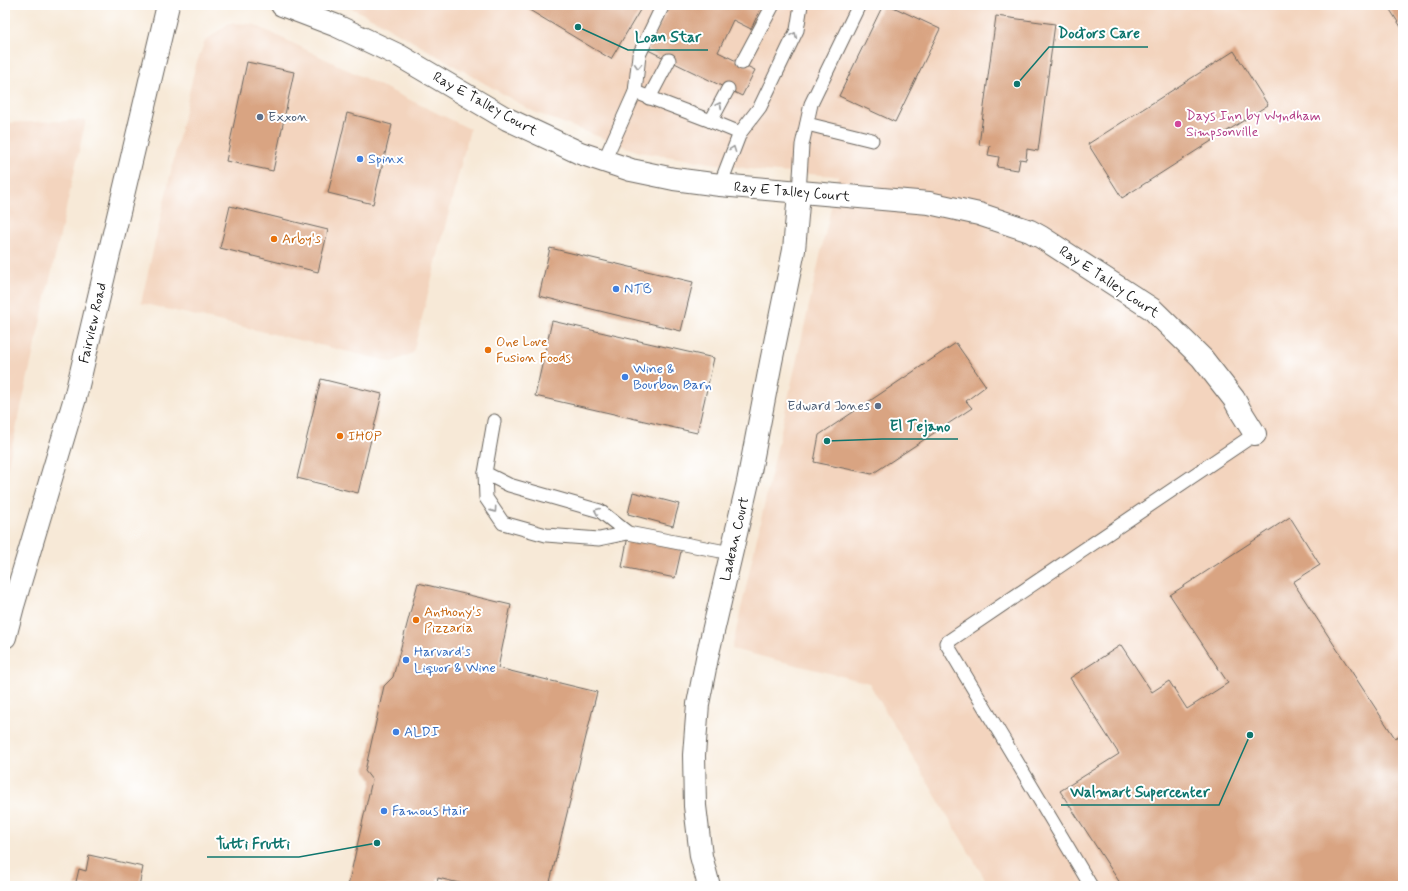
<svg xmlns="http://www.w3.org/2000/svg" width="1408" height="891" viewBox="0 0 1408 891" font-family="Mynerve,sans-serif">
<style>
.built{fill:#f3d4be}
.building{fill:#d9a482}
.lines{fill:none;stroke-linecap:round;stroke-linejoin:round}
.lane-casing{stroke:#69645d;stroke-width:15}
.street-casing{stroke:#69645d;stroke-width:24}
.secondary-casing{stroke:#69645d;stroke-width:24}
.lane{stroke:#fff;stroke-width:13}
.street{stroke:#fff;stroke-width:22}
.secondary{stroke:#fff;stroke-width:22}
.oneway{stroke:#999}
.service-dot{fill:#5c6f8a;stroke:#fff;stroke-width:1.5}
.hotel-dot{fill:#d1479c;stroke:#fff;stroke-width:1.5}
.shop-dot{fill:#3f7fe0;stroke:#fff;stroke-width:1.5}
.food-dot{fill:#e8710a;stroke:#fff;stroke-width:1.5}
.labels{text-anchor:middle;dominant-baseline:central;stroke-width:4;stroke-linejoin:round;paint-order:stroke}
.street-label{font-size:14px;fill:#1c1c1c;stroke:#fff}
.hotel-label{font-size:14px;fill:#b23c85;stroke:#fff;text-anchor:start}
.service-label{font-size:14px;fill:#4e5e75;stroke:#fff;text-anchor:start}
.shop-label{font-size:14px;fill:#366cbe;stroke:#fff;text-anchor:start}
.food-label{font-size:14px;fill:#c56008;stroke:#fff;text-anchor:start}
.leader{fill:none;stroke:#0f766e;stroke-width:1.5}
.callout-dot{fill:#0f766e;stroke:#fff;stroke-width:1.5}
.callout-label{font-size:15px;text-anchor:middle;font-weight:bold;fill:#0f766e;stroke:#fff;stroke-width:4;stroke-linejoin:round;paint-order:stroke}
</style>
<rect width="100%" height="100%" fill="#fff"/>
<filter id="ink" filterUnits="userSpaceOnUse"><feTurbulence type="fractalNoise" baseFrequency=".025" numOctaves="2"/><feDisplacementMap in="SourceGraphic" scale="8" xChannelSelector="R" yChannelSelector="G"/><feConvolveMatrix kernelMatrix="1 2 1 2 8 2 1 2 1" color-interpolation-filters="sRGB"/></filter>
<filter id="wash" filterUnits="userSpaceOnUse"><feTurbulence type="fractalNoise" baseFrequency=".012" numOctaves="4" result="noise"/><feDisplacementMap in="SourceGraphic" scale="16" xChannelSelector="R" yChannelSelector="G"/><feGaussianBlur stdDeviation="0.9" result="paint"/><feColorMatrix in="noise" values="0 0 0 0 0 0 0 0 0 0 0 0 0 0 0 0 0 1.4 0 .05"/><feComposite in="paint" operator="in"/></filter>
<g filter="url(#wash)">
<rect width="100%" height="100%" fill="#f7e9d7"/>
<!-- built -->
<g class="built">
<polygon points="346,5 1403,5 1403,886 989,886 869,683 732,649 838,176 764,171 639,152 534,112 379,22"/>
<polygon points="229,23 253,24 470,129 413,353 392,362 141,303 195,67 205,41"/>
<polygon points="86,120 5,478 5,123"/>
</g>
<g id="blocks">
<!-- building -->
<g class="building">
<polygon points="521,5 643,5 611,59"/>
<polygon points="670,5 762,5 751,29 733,20 718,52 755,70 742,96 648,50"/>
<polygon points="883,5 889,5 940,29 895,122 839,96"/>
<polygon points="1387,5 1403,5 1403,30"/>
<polygon points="996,16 1055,24 1038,151 1027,149 1026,160 1020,159 1018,170 997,167 999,157 988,155 990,146 979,145"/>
<polygon points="1234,51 1268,105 1122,198 1088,144"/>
<polygon points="247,62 294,72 273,171 226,161"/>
<polygon points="347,113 392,125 373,204 328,193"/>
<polygon points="230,206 328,230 318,272 220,248"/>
<polygon points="550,248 693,282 681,331 539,296"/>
<polygon points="552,321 714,358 697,433 535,396"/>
<polygon points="956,343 986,386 966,401 972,408 872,474 814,462 819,435"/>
<polygon points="321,379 382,394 358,493 297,478"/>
<polygon points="633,492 679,504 673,526 628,514"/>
<polygon points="1290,517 1320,565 1293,582 1395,738 1403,733 1403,886 1122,886 1060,791 1119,754 1070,678 1121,645 1152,692 1169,681 1187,709 1228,683 1170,595"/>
<polygon points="628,536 682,547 675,578 622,567"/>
<polygon points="418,583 511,605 498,668 597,692 549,886 472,886 438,878 436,886 348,886 372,780 365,771 384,686 393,677"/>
<polygon points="89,855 143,867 139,886 75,886 79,869 86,871"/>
</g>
</g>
</g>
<g filter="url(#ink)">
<use href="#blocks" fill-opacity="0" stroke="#69645d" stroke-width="1"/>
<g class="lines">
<defs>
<g id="lane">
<polyline points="742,63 773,5"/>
<polyline points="635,92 711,121 740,133"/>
<polyline points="649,98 669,60"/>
<polyline points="711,121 728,89"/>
<polyline points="807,124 872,140"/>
<polyline points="604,161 635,92 639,55 663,5"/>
<polyline points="720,185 740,133 760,107 797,30 801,5"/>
<polyline points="799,193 802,145 811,104 859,5"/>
<polyline points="494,421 485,473 486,498 503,523 546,535 599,539 628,533 731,553"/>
<polyline points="485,473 509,485 600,511 628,533"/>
<polyline points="1091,886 946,643 1255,434"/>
</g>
<g id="street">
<polyline points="282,5 337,26 400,56 507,119 580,153 631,170 674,179 720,185 929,203 979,214 1030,231 1041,237 1152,309 1202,358 1234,399 1240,410 1255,434"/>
<polyline points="709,886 701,856 695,806 694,755 698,704 708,653 748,482 771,362 794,250 799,193"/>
</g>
<polyline id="secondary" points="5,637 13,606 75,398 168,5"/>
</defs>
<!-- lane casing -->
<use href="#lane" class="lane-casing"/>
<!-- street casing -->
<use href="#street" class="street-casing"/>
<!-- secondary casing -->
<use href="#secondary" class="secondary-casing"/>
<!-- lane -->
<use href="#lane" class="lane"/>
<!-- street -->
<use href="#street" class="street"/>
<!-- secondary -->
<use href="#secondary" class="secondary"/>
</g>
<!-- one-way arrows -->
<defs><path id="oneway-chevron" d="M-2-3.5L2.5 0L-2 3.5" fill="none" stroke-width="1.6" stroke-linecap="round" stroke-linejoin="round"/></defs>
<g class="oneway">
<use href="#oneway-chevron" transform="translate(794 35) rotate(-66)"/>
<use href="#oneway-chevron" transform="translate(638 66) rotate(93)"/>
<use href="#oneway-chevron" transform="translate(719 105) rotate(-63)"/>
<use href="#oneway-chevron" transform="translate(733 149) rotate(-69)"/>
<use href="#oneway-chevron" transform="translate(494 510) rotate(55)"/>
<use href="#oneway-chevron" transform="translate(597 511) rotate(-157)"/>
</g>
</g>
<!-- markers -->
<g class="service-dot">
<circle cx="260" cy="117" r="4"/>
<circle cx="878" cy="406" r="4"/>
</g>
<circle class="hotel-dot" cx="1178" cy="124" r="4"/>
<g class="shop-dot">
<circle cx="360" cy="159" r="4"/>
<circle cx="616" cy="289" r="4"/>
<circle cx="625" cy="377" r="4"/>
<circle cx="406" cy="660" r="4"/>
<circle cx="396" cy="732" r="4"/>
<circle cx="384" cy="811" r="4"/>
</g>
<g class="food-dot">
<circle cx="274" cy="239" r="4"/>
<circle cx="488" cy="350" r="4"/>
<circle cx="340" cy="436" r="4"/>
<circle cx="416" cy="620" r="4"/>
</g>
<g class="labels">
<!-- street labels -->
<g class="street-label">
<text transform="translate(485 104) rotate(29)">Ray E Talley Court</text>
<text transform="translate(792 192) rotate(5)">Ray E Talley Court</text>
<text transform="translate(1109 282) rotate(34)">Ray E Talley Court</text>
<text transform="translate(93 323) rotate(-77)">Fairview Road</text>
<text transform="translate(735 539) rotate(-77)">Ladean Court</text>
</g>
<!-- hotel labels -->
<g class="hotel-label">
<text x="1186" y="116">Days Inn by Wyndham<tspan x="1186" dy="16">Simpsonville</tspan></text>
</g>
<!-- service labels -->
<g class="service-label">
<text x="268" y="117">Exxon</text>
<text x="870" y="406" text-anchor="end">Edward Jones</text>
</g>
<!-- shop labels -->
<g class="shop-label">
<text x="368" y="159">Spinx</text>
<text x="624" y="289">NTB</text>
<text x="633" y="369">Wine &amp;<tspan x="633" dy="16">Bourbon Barn</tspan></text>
<text x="414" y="652">Harvard's<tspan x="414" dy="16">Liquor &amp; Wine</tspan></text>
<text x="404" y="732">ALDI</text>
<text x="392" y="811">Famous Hair</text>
</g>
<!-- food labels -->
<g class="food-label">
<text x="282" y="239">Arby's</text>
<text x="496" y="342">One Love<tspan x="496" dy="16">Fusion Foods</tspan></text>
<text x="348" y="436">IHOP</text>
<text x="424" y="612">Anthony's<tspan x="424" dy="16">Pizzaria</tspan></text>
</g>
</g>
<!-- callouts -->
<path class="leader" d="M1017 84L1049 47H1148M578 27L628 50H708M827 441L882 439H958M1250 735L1219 805H1061M377 843L299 857H207"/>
<g class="callout-dot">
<circle cx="1017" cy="84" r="4"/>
<circle cx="578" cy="27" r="4"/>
<circle cx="827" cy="441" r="4"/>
<circle cx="1250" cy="735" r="4"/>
<circle cx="377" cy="843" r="4"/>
</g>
<g class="callout-label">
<text x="1099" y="38">Doctors Care</text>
<text x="668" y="42">Loan Star</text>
<text x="920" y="431">El Tejano</text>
<text x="1140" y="797">Walmart Supercenter</text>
<text x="253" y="849">Tutti Frutti</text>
</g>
<!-- margin -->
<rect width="1408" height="891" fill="none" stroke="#fff" stroke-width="20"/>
</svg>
